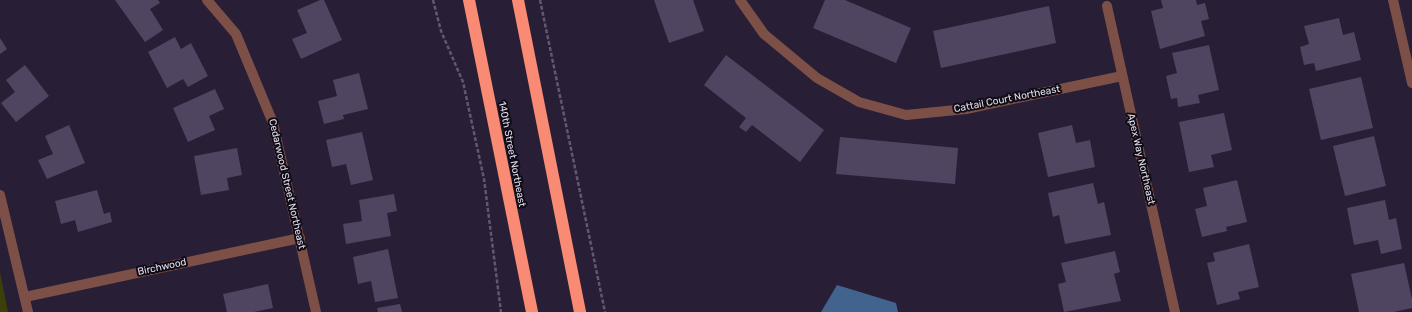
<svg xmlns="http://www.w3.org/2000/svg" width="1412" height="312" viewBox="0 0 1412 312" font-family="Rubik,sans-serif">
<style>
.green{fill:#3b4009}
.water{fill:#43638f}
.building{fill:#504560}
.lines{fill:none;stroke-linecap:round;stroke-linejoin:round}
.path{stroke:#61596e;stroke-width:2.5;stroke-dasharray:4 2;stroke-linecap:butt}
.street{stroke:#7d5047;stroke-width:10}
.highway{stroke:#f98a73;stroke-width:12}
.labels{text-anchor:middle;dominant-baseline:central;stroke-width:4;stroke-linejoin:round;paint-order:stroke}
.street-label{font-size:10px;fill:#e2dded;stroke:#0f0b15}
</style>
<rect width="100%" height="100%" fill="#281e36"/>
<!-- green -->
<polygon class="green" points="0,272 8,312 0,312"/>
<!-- water -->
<polygon class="water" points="837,285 896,303 898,312 821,312"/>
<!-- building -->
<g class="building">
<polygon points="115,0 158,0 160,3 150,9 163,30 145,42"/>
<polygon points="320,0 324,0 342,40 301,59 292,39 307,33 297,10"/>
<polygon points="654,0 693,0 704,31 669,43"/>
<polygon points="825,0 845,0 911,28 896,63 813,28"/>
<polygon points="1161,0 1196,0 1197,5 1205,3 1209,19 1201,21 1205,36 1160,49 1151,11 1163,8"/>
<polygon points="1049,6 1056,43 941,68 933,31"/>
<polygon points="1339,18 1343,35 1354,32 1361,60 1316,71 1314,63 1304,65 1300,47 1309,44 1304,26"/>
<polygon points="175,37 181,49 191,43 208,76 188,87 183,79 167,88 148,52"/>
<polygon points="0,38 7,49 0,54"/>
<polygon points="1209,45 1219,90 1198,95 1200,103 1178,107 1177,98 1171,99 1166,76 1177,73 1172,53"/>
<polygon points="726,55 824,130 800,162 752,125 746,132 739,127 746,118 704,85"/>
<polygon points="25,65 49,96 16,122 1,103 15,92 6,80"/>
<polygon points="359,73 368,109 343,115 344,119 324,124 318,101 337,96 333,80"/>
<polygon points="1361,77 1373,128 1321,140 1309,89"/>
<polygon points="215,89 224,109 209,116 215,130 188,142 173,108"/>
<polygon points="1224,113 1232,150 1211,155 1214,167 1189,172 1179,122"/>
<polygon points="69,125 85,163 47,179 38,160 53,154 45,136"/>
<polygon points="1072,125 1076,143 1090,140 1095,167 1048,177 1038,133"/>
<polygon points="362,132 373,180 351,185 346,164 332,167 326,140"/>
<polygon points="1374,136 1386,186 1345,196 1333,146"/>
<polygon points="840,137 958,148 955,184 836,174"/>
<polygon points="237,148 242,175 227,178 229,190 201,195 194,156"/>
<polygon points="1237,180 1247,222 1226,227 1227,231 1202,237 1195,209 1207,206 1203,188"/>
<polygon points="1093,183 1098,204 1104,202 1111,235 1065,244 1059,215 1053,217 1048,193"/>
<polygon points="97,190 104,214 110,212 112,222 78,232 75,220 61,224 55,201"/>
<polygon points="394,194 397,211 387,213 391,236 346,244 343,224 362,221 359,200"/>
<polygon points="1385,200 1389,220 1396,218 1402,249 1381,254 1378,240 1354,245 1347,208"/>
<polygon points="1249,244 1259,287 1238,292 1240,299 1217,305 1207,263 1215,261 1213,253"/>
<polygon points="388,249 398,298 375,302 371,281 358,284 353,257"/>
<polygon points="1115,251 1120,272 1114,274 1121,301 1064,312 1058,284 1066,282 1061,263"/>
<polygon points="1404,263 1412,299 1412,308 1394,312 1359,312 1351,274"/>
<polygon points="268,284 273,308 254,312 227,312 223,294"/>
<polygon points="400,304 402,312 378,312 377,308"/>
</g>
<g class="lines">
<!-- path -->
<g class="path">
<polyline points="433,0 441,31 463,82 484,179 501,312"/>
<polyline points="540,0 605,312"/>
</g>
<!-- street -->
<g class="street">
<polyline points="207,0 236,34 273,123 316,312"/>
<polyline points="740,0 764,34 817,78 859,102 906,115 966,109 1122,76"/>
<polyline points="1393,0 1412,83"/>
<polyline points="1107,6 1175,312"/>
<polyline points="0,195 28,312"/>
<polyline points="25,297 300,238"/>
</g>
<!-- highway -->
<g class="highway">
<polyline points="469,0 532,312"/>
<polyline points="518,0 580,312"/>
</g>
</g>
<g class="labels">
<!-- street labels -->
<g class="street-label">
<text transform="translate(1007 99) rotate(-11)">Cattail Court Northeast</text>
<text transform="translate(512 154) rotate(79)">140th Street Northeast</text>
<text transform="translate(1141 159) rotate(77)">Apex Way Northeast</text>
<text transform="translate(287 184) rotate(77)">Cedarwood Street Northeast</text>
<text transform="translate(162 267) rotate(-12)">Birchwood</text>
</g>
</g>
</svg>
